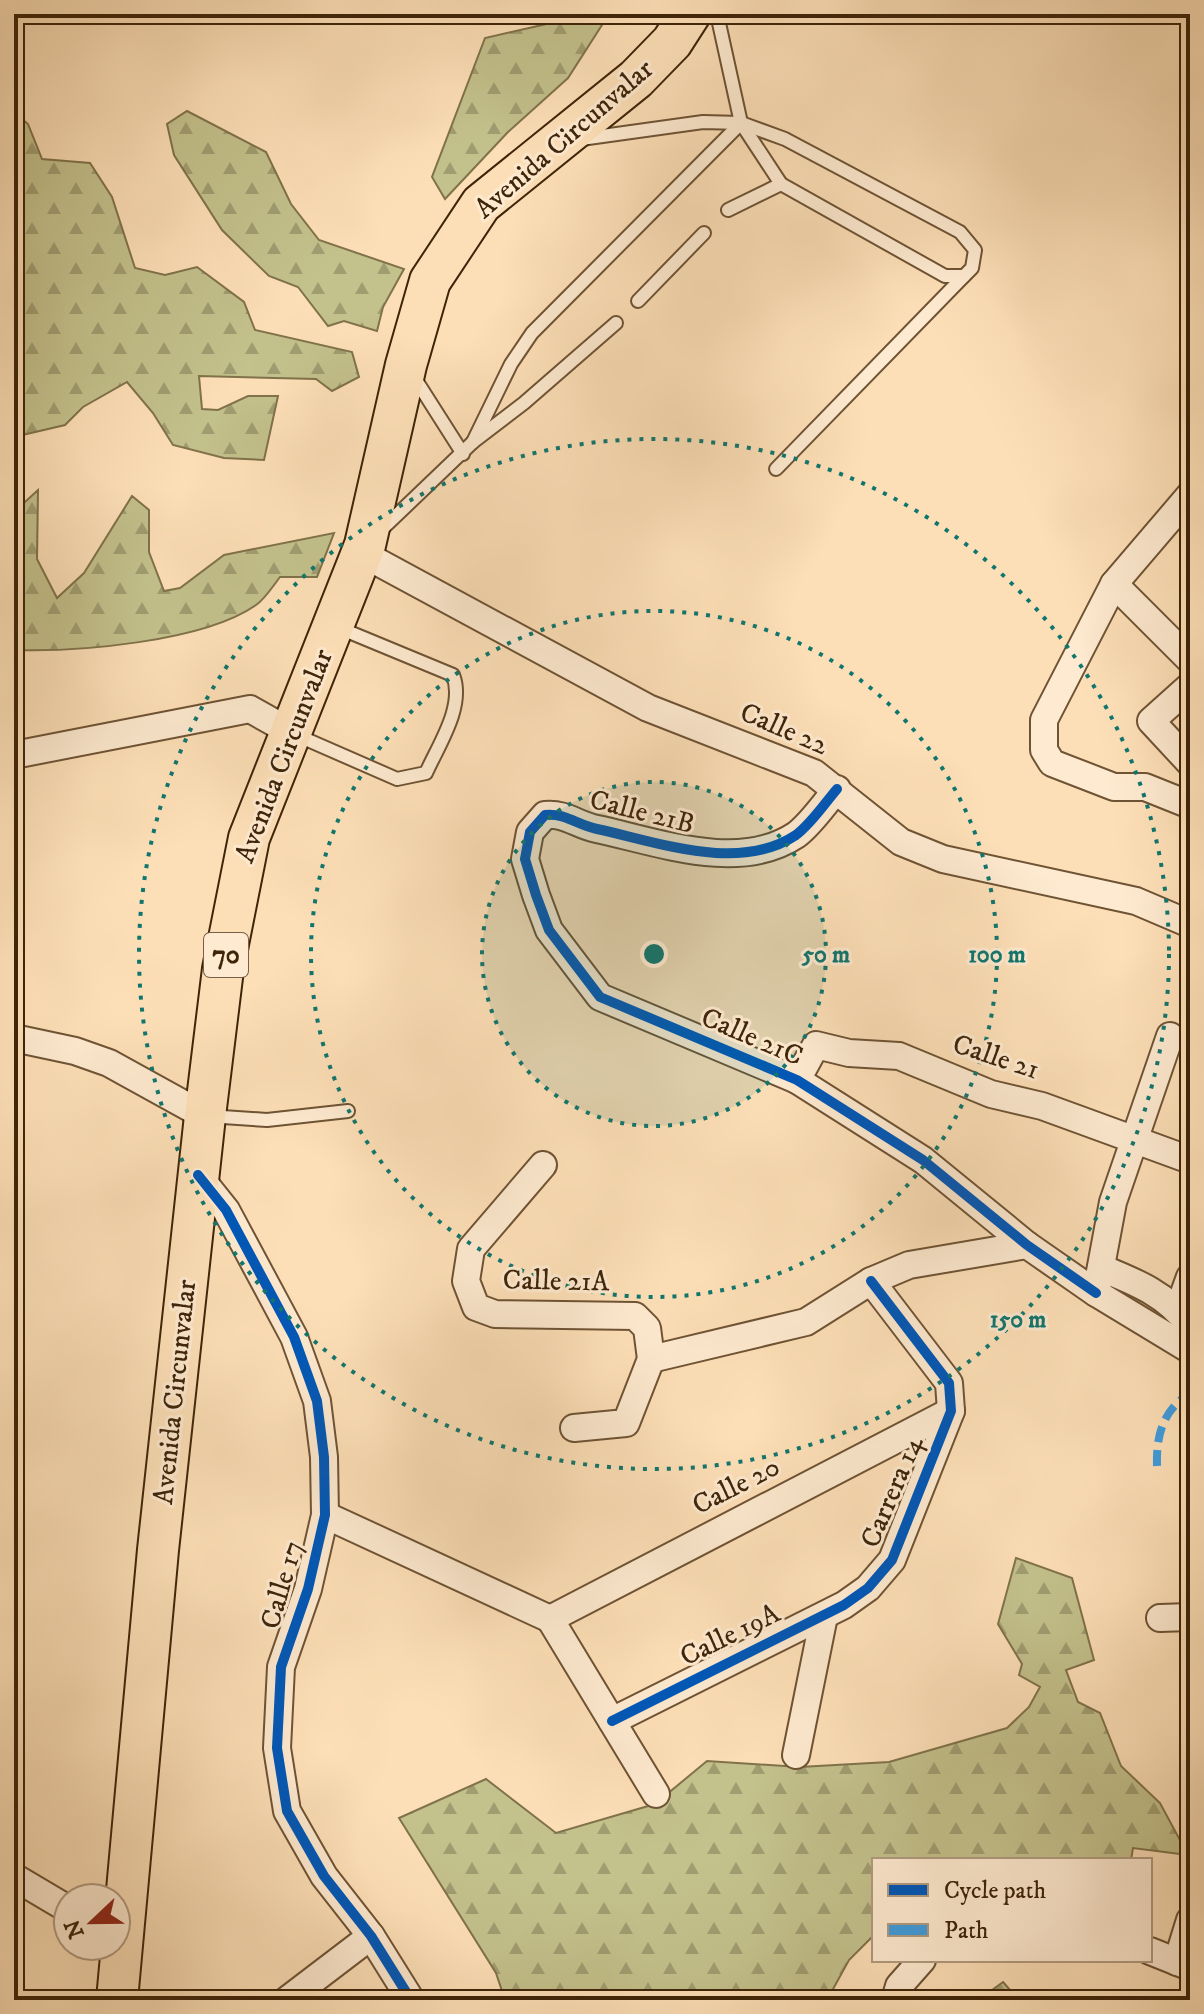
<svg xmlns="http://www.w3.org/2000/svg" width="1204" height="2014" viewBox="0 0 1204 2014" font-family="'IM FELL DW Pica',serif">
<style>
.forest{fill:url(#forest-firs);stroke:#80724a;stroke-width:2}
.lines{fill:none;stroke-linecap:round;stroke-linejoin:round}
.service-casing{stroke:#6e5334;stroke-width:16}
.minor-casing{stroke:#6e5334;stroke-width:30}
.primary-casing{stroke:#3e2409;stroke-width:44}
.service{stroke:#feead0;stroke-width:12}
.minor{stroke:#feead0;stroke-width:26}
.primary{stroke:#fddfb7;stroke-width:40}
.quiet{stroke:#3f9cdd;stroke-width:8;stroke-dasharray:16 8;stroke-linecap:butt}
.cycleway-casing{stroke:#feead0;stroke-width:15}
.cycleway{stroke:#0057b8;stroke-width:10}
.ring{fill:none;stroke:#0f766e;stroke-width:4;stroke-dasharray:4 8}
.labels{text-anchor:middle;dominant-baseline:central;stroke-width:6;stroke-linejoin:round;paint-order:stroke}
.shield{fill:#feead0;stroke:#785f45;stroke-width:2}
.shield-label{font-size:26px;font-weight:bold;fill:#3e2409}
.street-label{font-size:28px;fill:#3e2409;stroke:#feead0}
.centre{fill:#0f766e;stroke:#feead0;stroke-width:4}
.ring-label{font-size:24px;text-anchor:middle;font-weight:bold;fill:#0f766e;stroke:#feead0;stroke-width:6;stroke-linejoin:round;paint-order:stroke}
</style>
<defs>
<pattern id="forest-firs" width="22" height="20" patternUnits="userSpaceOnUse" patternTransform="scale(2)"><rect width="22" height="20" fill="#c3c18c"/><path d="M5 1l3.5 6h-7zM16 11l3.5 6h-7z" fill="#a09d71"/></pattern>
</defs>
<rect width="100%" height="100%" fill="#fddfb7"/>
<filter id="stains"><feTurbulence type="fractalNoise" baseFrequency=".0025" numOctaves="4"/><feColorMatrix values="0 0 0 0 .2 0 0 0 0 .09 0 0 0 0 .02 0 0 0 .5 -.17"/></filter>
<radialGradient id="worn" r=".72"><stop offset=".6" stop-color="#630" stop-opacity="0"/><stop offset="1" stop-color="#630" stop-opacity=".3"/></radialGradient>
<!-- forest -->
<g class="forest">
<polygon points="565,14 609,14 568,78 508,132 445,199 432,177 485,38 551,23"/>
<polygon points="187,111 266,152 291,204 319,240 404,269 383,307 377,331 344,321 328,326 298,287 269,276 222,230 174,155 167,124"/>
<polygon points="15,113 28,124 42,159 90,163 112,197 135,268 165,275 197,267 244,302 255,330 352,352 359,377 332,391 316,379 199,376 202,409 218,410 248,396 278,396 264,460 224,458 173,445 153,413 127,382 83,407 65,425 14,437 14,366 22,352 14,342"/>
<path d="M38,490L37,559L57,598L84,573L132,496L149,510V552L164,591L180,588L224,555L334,533L317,577H280C273,586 265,599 256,605C203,642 77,652 14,650V512Z"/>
<polygon points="1016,1558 1072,1578 1094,1660 1066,1670 1078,1702 1100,1713 1121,1766 1160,1803 1188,1855 1133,1848 1131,1860 874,1860 874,1935 849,1960 827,2000 505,2000 496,1973 399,1818 486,1779 556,1833 655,1804 707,1761 800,1767 889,1762 1007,1728 1029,1707 1040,1687 1019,1675 1022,1664 998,1624"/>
<polygon points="1003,1982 1017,1998 1061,1993 1085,2000 985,2000 984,1996"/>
</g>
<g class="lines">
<defs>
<g id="service">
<polyline points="717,14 741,123 781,184"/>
<polyline points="581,139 703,122 741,123 785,139 960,232 975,250 972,268 964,276 776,469"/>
<polyline points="728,210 781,184 945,276 964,276"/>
<polyline points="638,301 704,233"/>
<polyline points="414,377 463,454"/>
<polyline points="473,442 511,364 532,333 741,123"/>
<polyline points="379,532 473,442 524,403 616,323"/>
<path d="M294,734L397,779L426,773C439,744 465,706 453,675L337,627"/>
<polyline points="208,1116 267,1120 348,1111"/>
</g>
<g id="minor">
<polyline points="1190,495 1114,584 1044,720 1044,750 1052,763 1114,787 1145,787 1190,805"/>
<polyline points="363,554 648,708 814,773 901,842 943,859 1136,901 1190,924"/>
<polyline points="1114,584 1190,660"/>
<polyline points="1190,686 1151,721 1190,763"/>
<polyline points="14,755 250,709 291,732"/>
<path d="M837,789C825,803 811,824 796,835C739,873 658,842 597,829C577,825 566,813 545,815L530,832L525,859L536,895L549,930L600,997L797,1080L923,1160L1027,1245L1096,1293"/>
<polyline points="1170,1036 1113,1202 1096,1293 1190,1350"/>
<polyline points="14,1038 75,1051 109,1063 205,1116"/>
<polyline points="797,1080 816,1045 849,1053 899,1056 991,1094 1042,1106 1190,1160"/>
<polyline points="543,1165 471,1249 466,1281 476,1307 495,1314 635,1316 647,1328 651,1359 626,1423 574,1428"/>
<polyline points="198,1175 226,1210 294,1337 317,1401 324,1457 325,1515 308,1589 281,1667 277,1748 287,1811 324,1876 371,1936 411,2000"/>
<path d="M1101,1268C1136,1282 1168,1295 1190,1326"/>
<polyline points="1178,1310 1190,1277"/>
<polyline points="651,1359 806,1322 871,1281 909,1265 1027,1245"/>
<polyline points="325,1515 550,1619"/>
<polyline points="1160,1618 1190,1617"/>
<polyline points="550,1619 951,1411"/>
<polyline points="550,1619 656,1794"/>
<polyline points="612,1721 844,1605 868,1588 892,1560 951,1411 949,1383 871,1281"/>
<polyline points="796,1755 824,1616"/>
<polyline points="14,1877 68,1909"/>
<polyline points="1150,1951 1190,1967"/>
<polyline points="1177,1962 1190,1920"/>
<polyline points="287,2000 371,1936"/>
<polyline points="895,2000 899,1986 922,1960"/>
</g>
<polyline id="primary" points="117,2000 158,1550 205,1116 223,969 249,838 365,545 406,365 430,281 481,204 636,79 672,42 690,14"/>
</defs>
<!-- service casing -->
<use href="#service" class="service-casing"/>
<!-- minor casing -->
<use href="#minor" class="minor-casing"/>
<!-- primary casing -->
<use href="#primary" class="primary-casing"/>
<!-- service -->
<use href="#service" class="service"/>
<!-- minor -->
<use href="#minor" class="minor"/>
<!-- primary -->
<use href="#primary" class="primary"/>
<!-- quiet -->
<path class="quiet" d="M1157,1466C1156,1435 1163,1410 1190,1393"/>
<defs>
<g id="cycleway">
<path d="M837,789C825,803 811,824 796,835C739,873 658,842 597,829C577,825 566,813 545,815L530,832L525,859L536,895L549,930L600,997L797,1080L923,1160L1027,1245L1096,1293"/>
<polyline points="198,1175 226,1210 294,1337 317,1401 324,1457 325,1515 308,1589 281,1667 277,1748 287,1811 324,1876 371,1936 411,2000"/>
<polyline points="612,1721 844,1605 868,1588 892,1560 951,1411 949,1383 871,1281"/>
</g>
</defs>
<!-- cycleway casing -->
<use href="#cycleway" class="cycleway-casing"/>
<!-- cycleway -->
<use href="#cycleway" class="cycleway"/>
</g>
<!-- distance rings -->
<circle cx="654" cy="954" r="172" fill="#0f766e" fill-opacity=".12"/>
<g class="ring">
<circle cx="654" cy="954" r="172"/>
<circle cx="654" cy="954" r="343"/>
<circle cx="654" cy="954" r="515"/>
</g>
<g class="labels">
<!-- shield labels -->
<rect class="shield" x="204" y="933" width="44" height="44" rx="6"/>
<g class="shield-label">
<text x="226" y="955">70</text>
</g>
<!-- street labels -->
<g class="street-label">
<text transform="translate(564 139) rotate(-41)">Avenida Circunvalar</text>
<text transform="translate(784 729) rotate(23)">Calle 22</text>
<text transform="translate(284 756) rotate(-69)">Avenida Circunvalar</text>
<text transform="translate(642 812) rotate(14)">Calle 21B</text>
<text transform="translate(752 1037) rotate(23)">Calle 21C</text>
<text transform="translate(996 1057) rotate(18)">Calle 21</text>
<text transform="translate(556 1281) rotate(1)">Calle 21A</text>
<text transform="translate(175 1392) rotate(-84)">Avenida Circunvalar</text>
<text transform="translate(736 1486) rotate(-27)">Calle 20</text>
<text transform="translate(892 1492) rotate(-67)">Carrera 14</text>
<text transform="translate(282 1585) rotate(-74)">Calle 17</text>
<text transform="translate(730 1635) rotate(-26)">Calle 19A</text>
</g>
</g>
<circle cx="654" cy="954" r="12" class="centre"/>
<g class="ring-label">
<text x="826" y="962">50 m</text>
<text x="997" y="962">100 m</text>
<text x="1018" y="1327">150 m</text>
</g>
<!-- margin -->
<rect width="1204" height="2014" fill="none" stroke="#fddfb7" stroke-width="48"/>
<rect x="16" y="16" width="1172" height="1982" fill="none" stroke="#3e2409" stroke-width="4"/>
<rect x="24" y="24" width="1156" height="1966" fill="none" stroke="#3e2409" stroke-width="2"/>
<!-- legend -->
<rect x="872" y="1858" width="280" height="104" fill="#feead0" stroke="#b19b80" stroke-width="2"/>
<rect x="888" y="1884" width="40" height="12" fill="#0057b8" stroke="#b19b80" stroke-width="2"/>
<text x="944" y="1898" font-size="24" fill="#3e2409">Cycle path</text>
<rect x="888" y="1924" width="40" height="12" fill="#3f9cdd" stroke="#b19b80" stroke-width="2"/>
<text x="944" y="1938" font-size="24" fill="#3e2409">Path</text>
<!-- north arrow -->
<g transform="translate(92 1922) rotate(248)"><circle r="38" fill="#feead0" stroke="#b19b80" stroke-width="2"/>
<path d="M0-6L14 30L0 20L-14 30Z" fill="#8f2418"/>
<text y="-12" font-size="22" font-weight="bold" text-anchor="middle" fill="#3e2409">N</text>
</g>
<rect width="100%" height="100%" filter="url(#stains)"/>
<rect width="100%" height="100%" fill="url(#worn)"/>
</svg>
